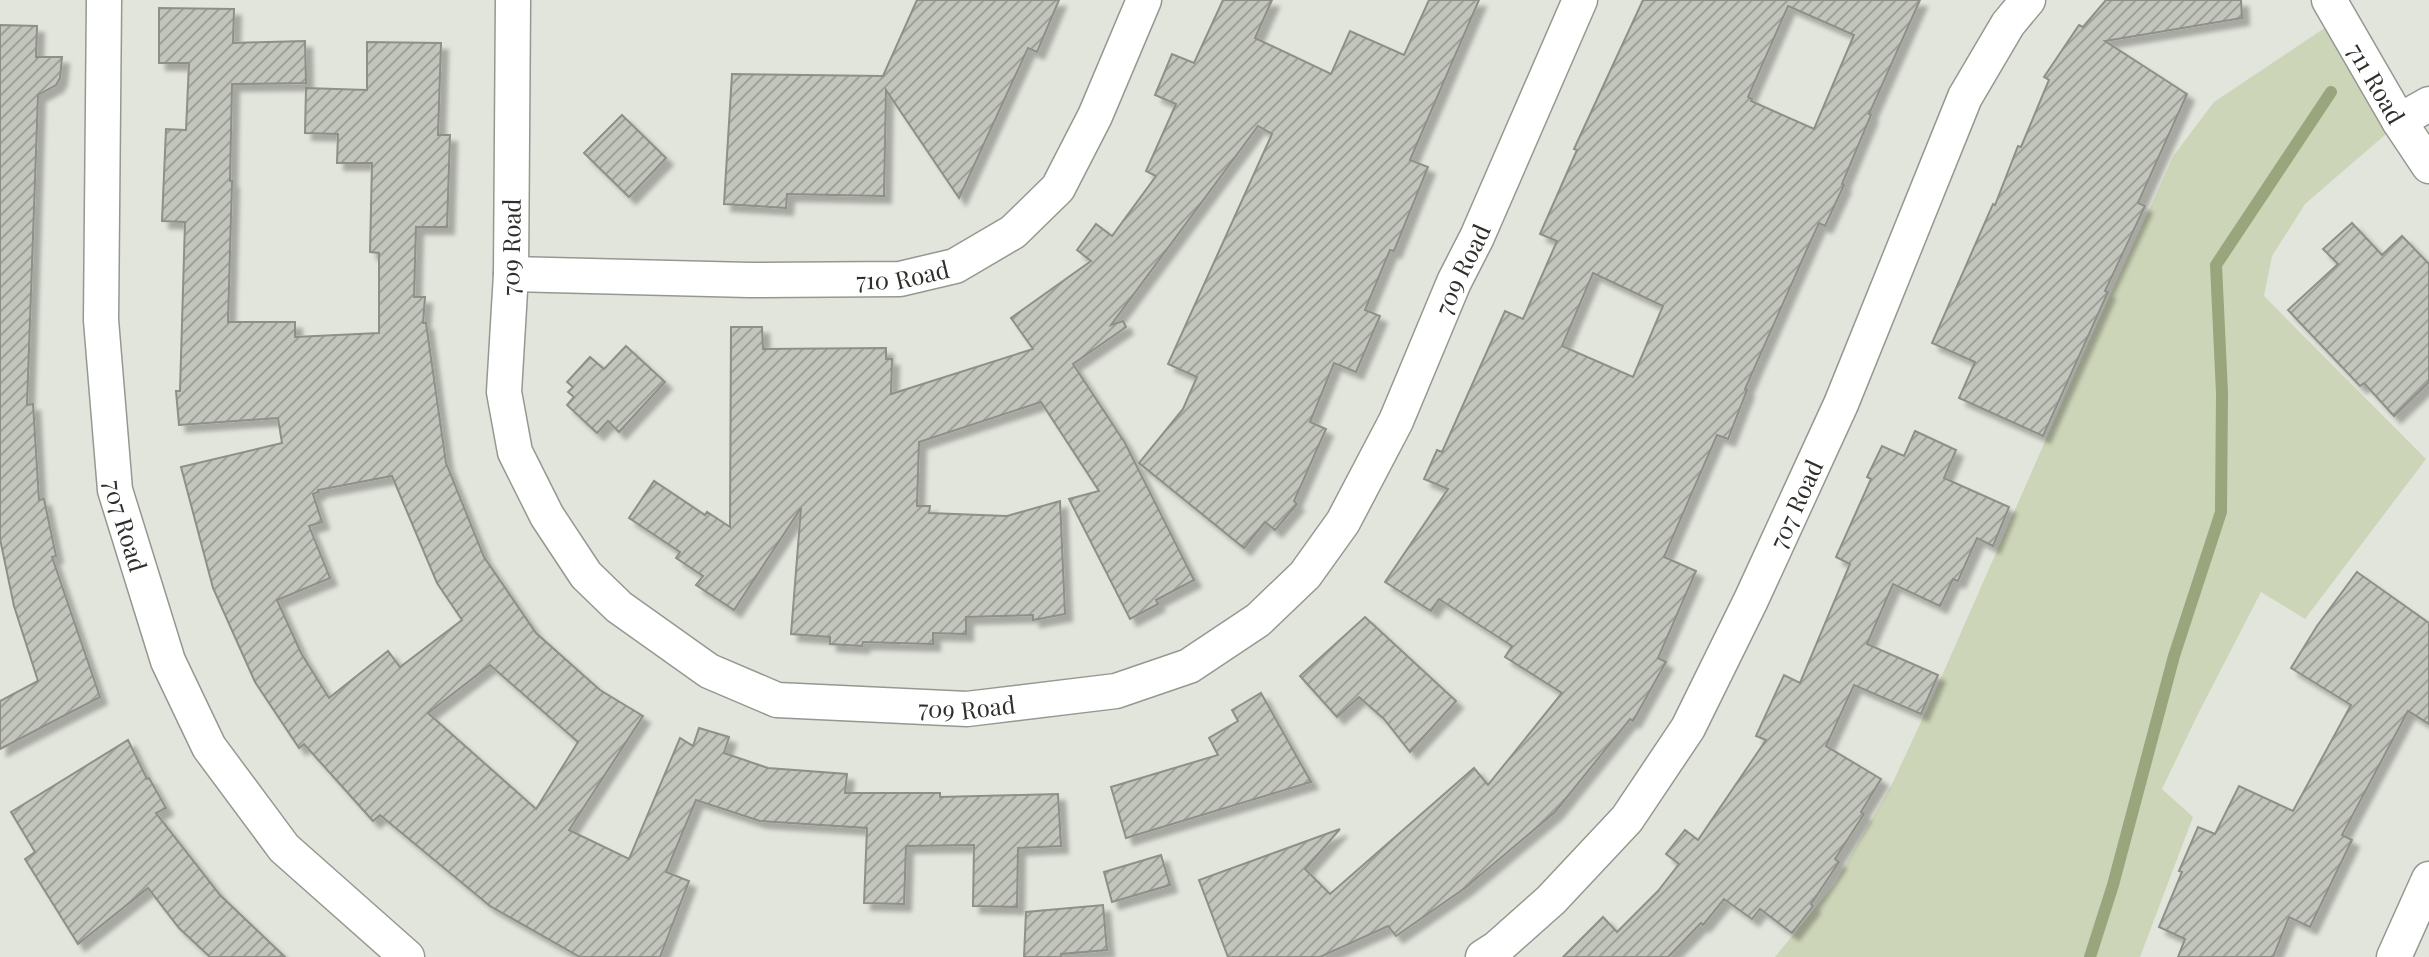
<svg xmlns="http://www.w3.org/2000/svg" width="2429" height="957" viewBox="0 0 2429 957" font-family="'Playfair Display',serif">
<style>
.grass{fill:#cdd5b8}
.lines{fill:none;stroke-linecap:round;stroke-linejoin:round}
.stream{stroke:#99a57c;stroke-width:12}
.building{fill:url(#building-hatch);stroke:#8e9088;stroke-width:2;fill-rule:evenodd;filter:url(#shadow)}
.minor-casing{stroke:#959890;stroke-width:37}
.minor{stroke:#fff;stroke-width:34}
.labels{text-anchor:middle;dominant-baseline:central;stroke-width:8;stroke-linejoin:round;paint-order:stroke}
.street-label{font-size:24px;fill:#2f302c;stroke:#fff}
</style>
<defs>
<pattern id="building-hatch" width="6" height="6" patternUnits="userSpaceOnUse" patternTransform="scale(2)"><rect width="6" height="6" fill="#c2c5bc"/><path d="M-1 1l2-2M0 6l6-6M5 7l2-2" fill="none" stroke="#9ea099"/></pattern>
<filter id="shadow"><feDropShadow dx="7" dy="7" stdDeviation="2" flood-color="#0004"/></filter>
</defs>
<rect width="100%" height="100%" fill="#e2e5dc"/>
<!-- grass -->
<polygon class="grass" points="2341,17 2400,122 2305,204 2272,256 2264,296 2426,459 2305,619 2261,592 2199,712 2162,789 2193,817 2140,957 1775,957 1834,885 1892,784 1933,696 2087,346 2174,155 2214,102"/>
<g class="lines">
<!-- stream -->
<polyline class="stream" points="2090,957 2113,885 2174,656 2221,512 2222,393 2216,265 2331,92"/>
</g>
<!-- building -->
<g class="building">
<polygon points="917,0 1059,0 1037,52 1028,48 959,198 886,90 884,196 787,194 786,208 724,204 732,74 883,76"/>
<polygon points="1223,0 1272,0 1255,38 1331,74 1350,31 1404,55 1429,0 1479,0 1410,160 1428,167 1394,251 1390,250 1365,310 1380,316 1356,372 1334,363 1310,422 1326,429 1294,501 1297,504 1275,530 1265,522 1244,548 1139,463 1183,409 1197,377 1168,364 1272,134 1258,126 1111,325 1123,321 1126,327 1073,364 1125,443 1194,580 1156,600 1158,604 1130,619 1069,499 1099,491 1041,402 919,442 917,506 930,506 929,513 1007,516 1060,501 1065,614 1033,620 1033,615 966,617 966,634 933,633 933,644 863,642 862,646 830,644 830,637 791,634 801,508 734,610 696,585 703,576 676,558 680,552 629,518 654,481 705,515 707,512 730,527 731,327 762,327 763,349 886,348 886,359 892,359 891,394 1033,349 1011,318 1091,261 1077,250 1096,224 1112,236 1156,176 1146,171 1176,104 1155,95 1172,54 1194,63"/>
<path d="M1643,0H1920L1869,114L1871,115L1842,184L1844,185L1825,226L1819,223L1808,247L1745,389L1747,390L1728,439L1717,435L1664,557L1696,571L1658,658L1666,662L1633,721L1630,719L1555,812L1465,888L1396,936L1388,926L1320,957H1228L1199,880L1340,829L1305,869L1330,894L1474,768L1488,785L1562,693L1505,657L1512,646L1439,599L1431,611L1385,582L1448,489L1424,479L1437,450L1442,452L1505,311L1523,319L1557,241L1540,234L1577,150L1574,149ZM1788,6L1854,35L1814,129L1751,101L1752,99L1748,97ZM1593,273L1663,306L1633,377L1562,346Z"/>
<polygon points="2106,0 2241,0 2242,18 2105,41 2187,94 2138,203 2145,206 2105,291 2108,292 2043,436 1959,398 1975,362 1932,343 1993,204 1995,205 2018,146 2021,147 2049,80 2044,77 2079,25 2083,27"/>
<path d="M159,8L234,9L233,43L305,41L306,83L232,84L230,181H232L228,322H295V337L379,333V253L370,252L372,163H337L338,134L305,133L306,88L367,90V42L441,43L438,135H450L447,227H416L414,297H425L423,323H426L446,463L484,557L536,633L600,690L643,716L569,830L629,859L680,738L693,746L699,728L729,737L724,753L768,768L847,774L845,793H940V797L1058,794L1061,846L1018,848L1017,907L973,906L974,845L906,846L904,904L864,903L867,828L760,821L696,800L666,872L689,881L660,957H580L490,906L380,815L373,821L304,744L299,748L255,682L213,588L181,467L282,443L278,418L179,425L176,391H180L185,222L162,221L166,129L186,130L189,63H159ZM392,476L437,583L462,620L400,667L388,651L329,698L301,653L277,600L330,578L309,526L322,522L313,494L318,492V490ZM490,665L578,742L536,809L428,713Z"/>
<polygon points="0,25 37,26 36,57 62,57 60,78 56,85 38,95 27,405 33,404 39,500 44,499 56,556 52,557 100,697 0,749 0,701 38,681 14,606 0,539"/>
<polygon points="622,115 666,158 629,197 584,153"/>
<polygon points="2352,223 2382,255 2402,236 2429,264 2429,382 2394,416 2364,383 2360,386 2288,310 2338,264 2323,249"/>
<polygon points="626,346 665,382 619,432 608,421 597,433 567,405 574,397 568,392 573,387 567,382 590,357 604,369"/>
<polygon points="1915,431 1956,450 1944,478 2009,507 1993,546 1977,538 1958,581 1953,579 1940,606 1893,584 1867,644 1938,675 1921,714 1854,685 1826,746 1881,779 1861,812 1864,814 1835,859 1839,862 1811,904 1813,906 1792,933 1760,909 1752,919 1724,899 1703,925 1701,923 1668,957 1563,957 1603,917 1617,932 1658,891 1679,864 1666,854 1685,830 1698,840 1766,740 1756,736 1784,675 1800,683 1850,564 1836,557 1871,479 1867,477 1882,446 1904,456"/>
<polygon points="2357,572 2429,623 2429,724 2408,711 2342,835 2352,840 2310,927 2289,917 2273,957 2178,957 2185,939 2159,927 2182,872 2179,871 2198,827 2215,834 2239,786 2293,811 2351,705 2291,668 2317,626"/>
<polygon points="1365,617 1456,701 1410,752 1384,719 1359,697 1337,717 1300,676"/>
<polygon points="1261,693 1311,782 1126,838 1111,787 1218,755 1209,738 1238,721 1232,710"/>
<polygon points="128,740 147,779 149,778 166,808 156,813 220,895 285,957 210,957 179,928 148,888 78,944 25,859 35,852 11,812"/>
<polygon points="1161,855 1170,885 1112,902 1104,872"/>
<polygon points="1103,905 1107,950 1061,954 1061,957 1024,957 1026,912"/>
</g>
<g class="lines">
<defs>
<g id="minor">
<path id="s1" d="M104,0L101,320L115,490L168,661L209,747L284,848L407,957"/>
<path id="s2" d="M513,0L511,274L504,392L515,452L547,516L586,575L619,607L709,671L777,700L967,709L1116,691L1189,666L1258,620L1305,575L1343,522L1396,421L1454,282L1477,237L1580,0"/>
<path id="s3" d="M2329,0L2399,121L2429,166"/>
<polyline points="2399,121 2429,104"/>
<path id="s4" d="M511,274L749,280L900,279L955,266L1013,232L1058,188L1095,116L1144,0"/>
<path id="s5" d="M1483,957L1497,948L1551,900L1627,819L1688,728L1751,600L1841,404L1965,97L2008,24L2028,0"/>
<polyline points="2394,957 2429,879"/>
</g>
</defs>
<!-- minor casing -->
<use href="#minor" class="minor-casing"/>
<!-- minor -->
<use href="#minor" class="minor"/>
</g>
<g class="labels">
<!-- street labels -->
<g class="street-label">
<text stroke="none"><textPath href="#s3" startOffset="96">711 Road</textPath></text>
<text transform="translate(510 247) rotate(-89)">709 Road</text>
<text stroke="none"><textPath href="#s2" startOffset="1736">709 Road</textPath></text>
<text stroke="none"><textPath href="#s4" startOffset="392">710 Road</textPath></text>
<text stroke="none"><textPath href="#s5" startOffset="558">707 Road</textPath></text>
<text stroke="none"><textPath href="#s1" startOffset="528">707 Road</textPath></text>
<text stroke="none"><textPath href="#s2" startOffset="1016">709 Road</textPath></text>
</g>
</g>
</svg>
